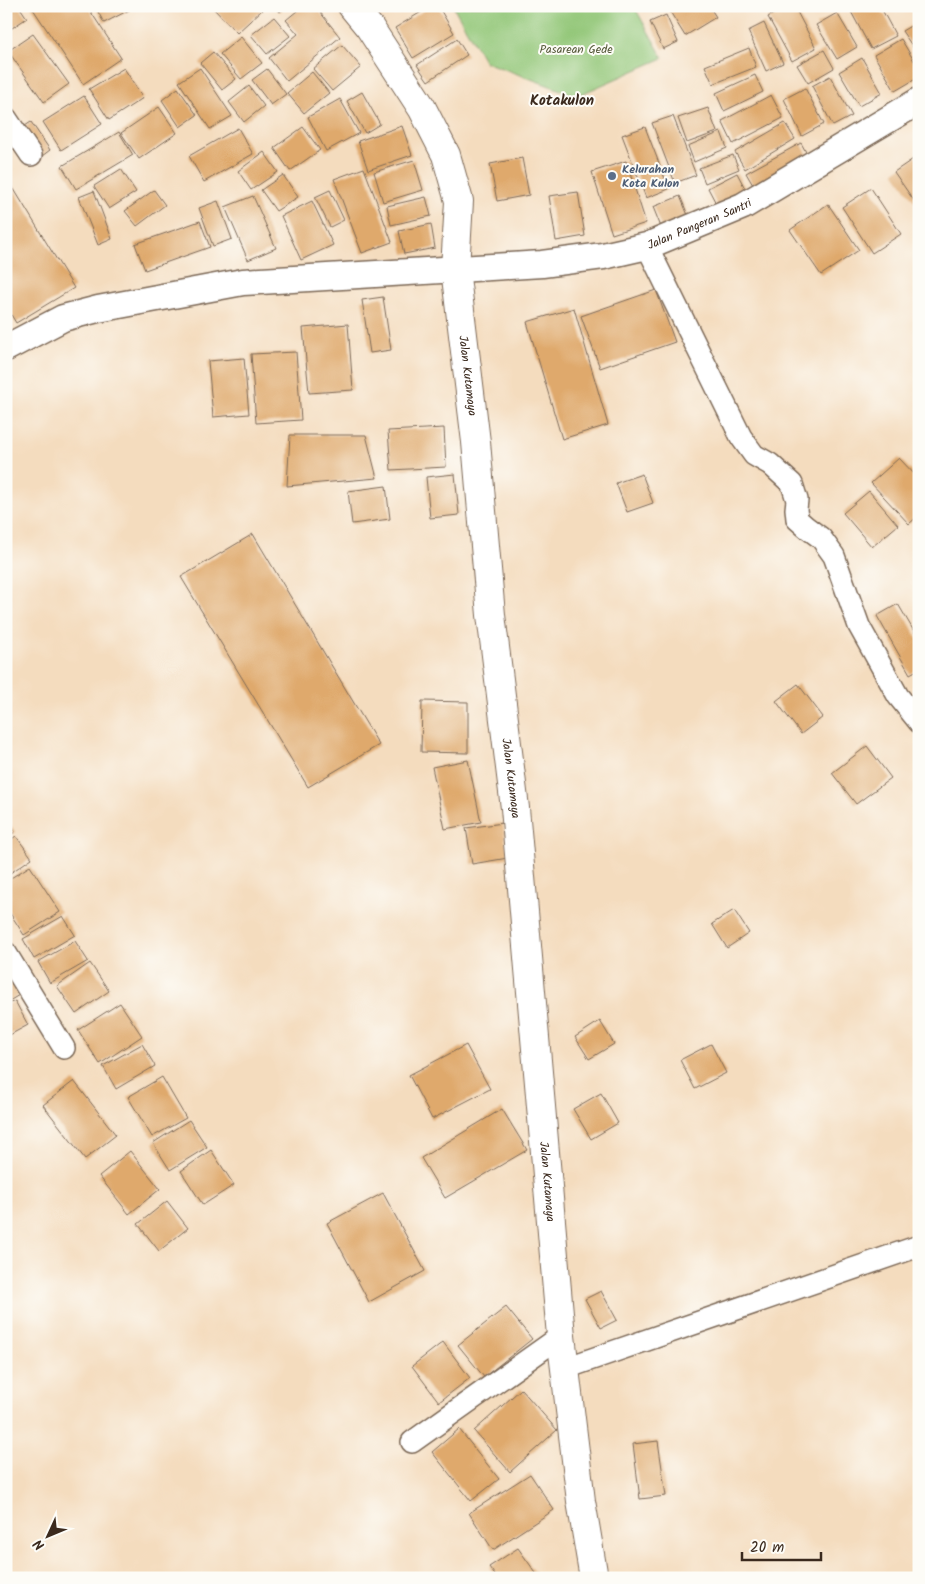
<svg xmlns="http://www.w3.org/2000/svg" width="925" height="1584" viewBox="0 0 925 1584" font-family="Kalam,sans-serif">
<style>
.green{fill:#94c87a;stroke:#68794c}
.building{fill:#dfa96c}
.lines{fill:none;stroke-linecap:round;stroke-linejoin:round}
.minor-casing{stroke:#7c6856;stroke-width:24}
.tertiary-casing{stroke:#7c6856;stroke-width:29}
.secondary-casing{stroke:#7c6856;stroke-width:30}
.minor{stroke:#fff;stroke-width:21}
.tertiary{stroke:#fff;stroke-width:26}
.secondary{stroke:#fff;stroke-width:28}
.service-dot{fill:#5c6f8a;stroke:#fdfcf7;stroke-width:2}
.labels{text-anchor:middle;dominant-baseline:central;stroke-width:4;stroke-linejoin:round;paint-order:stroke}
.park-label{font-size:12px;fill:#56593a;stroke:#fdfcf7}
.service-label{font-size:12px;font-weight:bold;fill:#4e5e75;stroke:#fdfcf7;text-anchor:start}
.street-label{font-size:12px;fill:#3b2a1e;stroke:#fdfcf7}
.quarter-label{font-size:15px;font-weight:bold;fill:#3b2a1e;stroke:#fdfcf7}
</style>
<rect width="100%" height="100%" fill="#fdfcf7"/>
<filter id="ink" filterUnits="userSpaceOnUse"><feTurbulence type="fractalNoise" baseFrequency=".02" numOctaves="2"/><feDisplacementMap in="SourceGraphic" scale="10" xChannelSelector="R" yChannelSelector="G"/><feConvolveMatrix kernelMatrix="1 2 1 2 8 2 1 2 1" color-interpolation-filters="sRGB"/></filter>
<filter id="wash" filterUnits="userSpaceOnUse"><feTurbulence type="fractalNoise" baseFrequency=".0096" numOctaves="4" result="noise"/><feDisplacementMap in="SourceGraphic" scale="20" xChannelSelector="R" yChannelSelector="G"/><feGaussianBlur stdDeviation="1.12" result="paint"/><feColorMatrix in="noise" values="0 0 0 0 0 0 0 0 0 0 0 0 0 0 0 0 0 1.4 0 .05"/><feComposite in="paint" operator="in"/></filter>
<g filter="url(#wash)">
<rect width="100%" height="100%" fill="#f4dcbe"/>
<!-- green -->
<polygon class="green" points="453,6 634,6 663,58 577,96 485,62"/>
<g id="blocks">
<!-- building -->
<g class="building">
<polygon points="6,6 19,6 27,18 6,32"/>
<polygon points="31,6 87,6 121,58 83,84"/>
<polygon points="95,6 132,6 133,8 104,23"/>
<polygon points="211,6 259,6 262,10 237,33"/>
<polygon points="274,6 286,6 280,12"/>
<polygon points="303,6 315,6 340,37 287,81 269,58 298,34 286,20"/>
<polygon points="431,6 438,6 454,33 413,58 395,28"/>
<polygon points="674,6 709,6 716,17 685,36 669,10"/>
<polygon points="787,6 794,6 816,48 792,61 768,17"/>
<polygon points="848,6 880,6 896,36 871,49"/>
<polygon points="837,13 857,47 837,59 816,25"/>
<polygon points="666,15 678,42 663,49 650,22"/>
<polygon points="274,17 290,36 267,54 251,35"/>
<polygon points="919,21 919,56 902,31"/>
<polygon points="764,23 783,63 766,71 748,31"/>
<polygon points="33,34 69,84 44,102 8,51"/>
<polygon points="241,37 262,63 241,79 220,54"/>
<polygon points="457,39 467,55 428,81 417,65"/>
<polygon points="901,39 919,69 919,77 895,91 874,55"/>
<polygon points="342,45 361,67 332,91 313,69"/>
<polygon points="749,48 756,67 713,84 705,66"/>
<polygon points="824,50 834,68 808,83 797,65"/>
<polygon points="213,52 236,79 222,90 200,63"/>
<polygon points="862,58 882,93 859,106 839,72"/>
<polygon points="124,68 143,98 109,120 89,89"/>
<polygon points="200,68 232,116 210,129 179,82"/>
<polygon points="267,69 286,94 271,105 252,80"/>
<polygon points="312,72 329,93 304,113 287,93"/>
<polygon points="755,75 763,92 724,111 716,93"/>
<polygon points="830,76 852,116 833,126 812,86"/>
<polygon points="249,86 264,106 244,122 229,102"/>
<polygon points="178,88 197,115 180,127 162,100"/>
<polygon points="805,88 824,124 802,136 784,99"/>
<polygon points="362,92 380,124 365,133 347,101"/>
<polygon points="771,95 783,118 733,144 722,121"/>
<polygon points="84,96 102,124 61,150 43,122"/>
<polygon points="340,99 359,133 326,151 308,117"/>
<polygon points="159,107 177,133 139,159 121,133"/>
<polygon points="708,108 717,132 687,143 678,118"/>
<polygon points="673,116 696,175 675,183 652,123"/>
<polygon points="31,122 50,150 42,156 22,128"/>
<polygon points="785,123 795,139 745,169 735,152"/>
<polygon points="402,126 412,155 368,170 358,141"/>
<polygon points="303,127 320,150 290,171 274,148"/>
<polygon points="645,127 669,189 646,198 622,135"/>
<polygon points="238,128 253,154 204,182 189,156"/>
<polygon points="119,132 133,155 76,189 62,166"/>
<polygon points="721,132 727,148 694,162 688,146"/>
<polygon points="801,143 811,161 757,192 746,173"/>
<polygon points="264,152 278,172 251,190 238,171"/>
<polygon points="733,155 739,169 705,183 699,168"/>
<polygon points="919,155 919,208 894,172"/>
<polygon points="522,158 529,195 497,201 490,164"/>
<polygon points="414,160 423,190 383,202 374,172"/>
<polygon points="626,161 646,223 612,234 592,172"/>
<polygon points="364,168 392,242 362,253 334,179"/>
<polygon points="121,169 136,192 109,209 94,186"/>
<polygon points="737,173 748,194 719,209 708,188"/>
<polygon points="283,175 298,197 276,211 261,190"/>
<polygon points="6,176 74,288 16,323 6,306"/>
<polygon points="871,188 901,234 872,253 842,207"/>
<polygon points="154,190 165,205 137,226 125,211"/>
<polygon points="330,190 344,220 330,227 315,197"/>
<polygon points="94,191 112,239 98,245 79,197"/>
<polygon points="578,192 585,236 556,241 549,196"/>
<polygon points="253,196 276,248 248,260 225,207"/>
<polygon points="680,196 690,220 663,232 653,207"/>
<polygon points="426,197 431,216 391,225 387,206"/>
<polygon points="218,201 232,239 213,246 199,208"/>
<polygon points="312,201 333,245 301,260 281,216"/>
<polygon points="828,204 859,250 821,275 790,230"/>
<polygon points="200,221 210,247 145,270 135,244"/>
<polygon points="431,224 435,248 404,254 399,231"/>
<polygon points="656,290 675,342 600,368 581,316"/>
<polygon points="383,297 391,350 370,353 362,300"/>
<polygon points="574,308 608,425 562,439 527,322"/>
<polygon points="348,324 353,390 309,393 303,328"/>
<polygon points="296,352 301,420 256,423 251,354"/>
<polygon points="244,358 249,414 213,417 208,361"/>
<polygon points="444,428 446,467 391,470 388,431"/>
<polygon points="290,435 366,435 377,478 287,486"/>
<polygon points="899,458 919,479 919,515 909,524 871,483"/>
<polygon points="455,474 459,515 430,518 426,477"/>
<polygon points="642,474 653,503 627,512 616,483"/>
<polygon points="386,486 390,519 352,524 348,491"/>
<polygon points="869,491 898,525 872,547 843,513"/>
<polygon points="253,534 379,745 308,787 181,577"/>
<polygon points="898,604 919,640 919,669 910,674 877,616"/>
<polygon points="798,684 823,717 801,734 776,701"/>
<polygon points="422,701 468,702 468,753 421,752"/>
<polygon points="867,746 891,778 856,804 832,773"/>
<polygon points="468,760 481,822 445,829 432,767"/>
<polygon points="6,818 15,832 6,837"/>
<polygon points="503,823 508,858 472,864 466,828"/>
<polygon points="16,836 32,858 6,876 6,843"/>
<polygon points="30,866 60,912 24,935 6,907 6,881"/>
<polygon points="734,910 749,933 727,948 712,924"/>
<polygon points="63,916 75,935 34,959 23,939"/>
<polygon points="75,941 88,961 50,983 38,962"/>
<polygon points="90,963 109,991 76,1014 57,986"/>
<polygon points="6,975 19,995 6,1003"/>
<polygon points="15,1001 28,1025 6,1037 6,1005"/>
<polygon points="120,1003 142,1036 100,1064 78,1030"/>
<polygon points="600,1021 614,1044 589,1059 575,1037"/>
<polygon points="142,1044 155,1066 116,1089 103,1066"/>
<polygon points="711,1044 726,1073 695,1089 680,1060"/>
<polygon points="466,1045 490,1089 432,1119 409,1075"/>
<polygon points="162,1077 186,1118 152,1137 128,1097"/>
<polygon points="74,1081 116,1135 85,1159 43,1105"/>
<polygon points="601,1093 618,1123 591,1139 573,1109"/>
<polygon points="502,1109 527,1150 445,1198 421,1158"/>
<polygon points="189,1120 207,1147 170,1170 153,1143"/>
<polygon points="211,1150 234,1185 203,1205 181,1171"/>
<polygon points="130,1151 160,1189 129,1214 99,1176"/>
<polygon points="383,1193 425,1271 369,1302 327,1223"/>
<polygon points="167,1201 188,1228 159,1251 138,1224"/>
<polygon points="601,1291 617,1320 601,1328 585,1299"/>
<polygon points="506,1307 532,1339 484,1377 458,1345"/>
<polygon points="443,1342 470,1378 439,1402 412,1366"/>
<polygon points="521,1389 557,1430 510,1472 474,1431"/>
<polygon points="459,1429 499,1479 471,1501 432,1452"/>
<polygon points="658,1441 666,1496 640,1499 633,1444"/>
<polygon points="530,1474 554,1510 493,1550 469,1513"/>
<polygon points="518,1548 538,1576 536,1578 497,1578 489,1567"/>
</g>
</g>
</g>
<g filter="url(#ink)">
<use href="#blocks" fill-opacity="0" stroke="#7c6856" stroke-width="1"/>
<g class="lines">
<defs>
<g id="minor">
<polyline points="6,118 31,155"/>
<polyline points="647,246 741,437 754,455 770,464 792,484 797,500 796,509 797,519 806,527 821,538 834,556 859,626 898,696 919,722"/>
<polyline points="6,953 64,1048"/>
<polyline points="566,1368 919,1246"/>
<polyline points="412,1442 561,1336"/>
</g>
<g id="tertiary">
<path id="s1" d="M6,348L63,318L98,309L243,282L542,264L603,256L647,246L743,206L919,101"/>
</g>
<g id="secondary">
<path id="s2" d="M352,6L370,28L422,108L446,155L459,201L455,269L476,442L491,615L515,808L561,1336L581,1501L594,1578"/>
</g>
</defs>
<!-- minor casing -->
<use href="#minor" class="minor-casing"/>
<!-- tertiary casing -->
<use href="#tertiary" class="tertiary-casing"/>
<!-- secondary casing -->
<use href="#secondary" class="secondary-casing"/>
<!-- minor -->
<use href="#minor" class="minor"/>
<!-- tertiary -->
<use href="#tertiary" class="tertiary"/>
<!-- secondary -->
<use href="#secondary" class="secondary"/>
</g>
</g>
<!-- markers -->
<circle class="service-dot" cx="612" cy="176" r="5"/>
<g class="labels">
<!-- park labels -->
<g class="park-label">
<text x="576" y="49">Pasarean Gede</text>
</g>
<!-- service labels -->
<g class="service-label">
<text x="622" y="169">Kelurahan<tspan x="622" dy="14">Kota Kulon</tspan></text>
</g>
<!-- street labels -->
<g class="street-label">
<text stroke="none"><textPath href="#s1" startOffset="711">Jalan Pangeran Santri</textPath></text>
<text stroke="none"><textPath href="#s2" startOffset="400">Jalan Kutamaya</textPath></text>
<text stroke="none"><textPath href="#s2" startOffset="805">Jalan Kutamaya</textPath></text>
<text stroke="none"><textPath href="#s2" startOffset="1210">Jalan Kutamaya</textPath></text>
</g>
<!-- quarter labels -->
<g class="quarter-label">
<text x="562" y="101">Kotakulon</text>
</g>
</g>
<!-- margin -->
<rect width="925" height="1584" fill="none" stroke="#fdfcf7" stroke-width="25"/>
<!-- north arrow -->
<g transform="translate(48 1536) rotate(226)" stroke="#fdfcf7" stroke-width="4" paint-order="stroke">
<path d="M0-4L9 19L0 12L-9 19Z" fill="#3b2a1e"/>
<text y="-8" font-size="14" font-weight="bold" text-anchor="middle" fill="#3b2a1e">N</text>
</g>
<!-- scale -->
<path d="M742 1552v8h79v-8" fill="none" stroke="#3b2a1e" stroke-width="2.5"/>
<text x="750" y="1552" font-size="15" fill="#3b2a1e" stroke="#fdfcf7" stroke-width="4" paint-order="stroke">20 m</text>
</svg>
